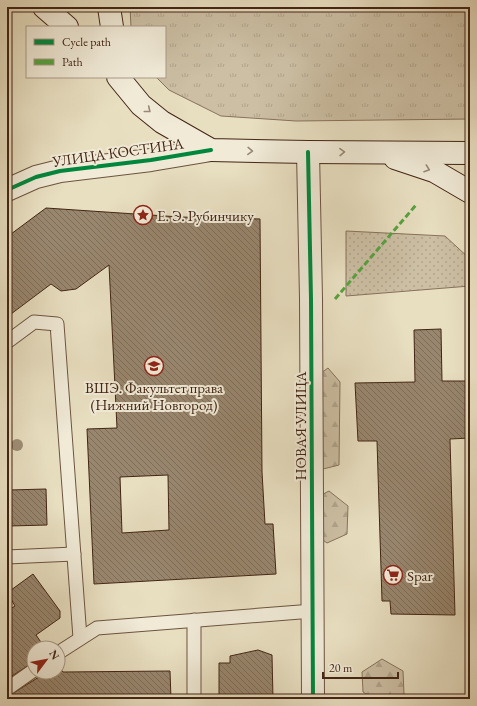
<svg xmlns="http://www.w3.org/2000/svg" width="477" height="706" viewBox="0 0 477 706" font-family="'EB Garamond',serif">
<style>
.grass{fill:url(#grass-dots);stroke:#87725c}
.forest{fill:url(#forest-firs);stroke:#87725c}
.park{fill:url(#park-tufts);stroke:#87725c}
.building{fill:url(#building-back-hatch);stroke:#422514;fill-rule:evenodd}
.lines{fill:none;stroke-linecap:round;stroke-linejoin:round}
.lane-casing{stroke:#6c543f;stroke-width:15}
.street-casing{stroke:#6c543f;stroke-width:24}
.secondary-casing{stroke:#422514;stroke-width:24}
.lane{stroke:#f0ead7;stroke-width:13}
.street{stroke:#f0ead7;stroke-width:22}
.secondary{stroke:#f0ead7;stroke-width:22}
.quiet{stroke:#55a33f;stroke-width:3;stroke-dasharray:6 3;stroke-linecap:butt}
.cycleway-casing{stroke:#f0ead7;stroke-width:6}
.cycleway{stroke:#00873e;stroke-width:4}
.tree{fill:#9f8e76}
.oneway{stroke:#998876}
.labels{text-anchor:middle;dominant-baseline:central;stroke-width:4;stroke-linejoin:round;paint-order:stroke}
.street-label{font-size:15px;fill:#422514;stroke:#f0ead7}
.poi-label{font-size:15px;fill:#422514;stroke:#f0ead7;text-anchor:start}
</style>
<defs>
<pattern id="grass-dots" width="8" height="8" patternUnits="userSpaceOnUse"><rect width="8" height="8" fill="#ccbfa4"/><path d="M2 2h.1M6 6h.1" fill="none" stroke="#b0a48c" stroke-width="1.8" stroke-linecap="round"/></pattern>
<pattern id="forest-firs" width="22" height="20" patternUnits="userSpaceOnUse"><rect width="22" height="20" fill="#ccbfa4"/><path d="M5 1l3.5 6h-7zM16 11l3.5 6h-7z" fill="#b0a48c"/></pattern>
<pattern id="park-tufts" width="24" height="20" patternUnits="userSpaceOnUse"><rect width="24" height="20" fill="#ccbfa4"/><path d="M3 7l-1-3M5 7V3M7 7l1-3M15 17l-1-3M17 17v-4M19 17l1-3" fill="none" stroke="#b0a48c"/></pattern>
<pattern id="building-back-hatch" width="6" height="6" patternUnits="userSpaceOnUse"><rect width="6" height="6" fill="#98866e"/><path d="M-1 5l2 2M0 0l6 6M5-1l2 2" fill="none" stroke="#7e6d59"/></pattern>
</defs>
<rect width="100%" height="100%" fill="#e8dfc1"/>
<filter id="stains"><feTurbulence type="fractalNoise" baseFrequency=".005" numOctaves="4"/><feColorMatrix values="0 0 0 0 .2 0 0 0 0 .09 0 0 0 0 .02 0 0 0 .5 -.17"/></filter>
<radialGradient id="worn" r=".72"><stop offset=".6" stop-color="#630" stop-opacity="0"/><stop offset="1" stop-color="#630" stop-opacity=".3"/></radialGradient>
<!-- grass -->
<polygon class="grass" points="346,231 445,236 470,259 470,286 346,296"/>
<!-- forest -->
<g class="forest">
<polygon points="328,368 340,382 339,465 319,470 307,383"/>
<polygon points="329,491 348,506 347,534 327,543 306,528 306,503"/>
<path d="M382,659L403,671L404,694C392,703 375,700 363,692L362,672Z"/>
</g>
<!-- park -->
<polygon class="park" points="130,7 470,7 470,119 296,121 221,116 169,90 156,77 165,77 165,27 131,27"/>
<!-- building -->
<g class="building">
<path d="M46,208L180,217L260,219L262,472L265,524H273L276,574L94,584L87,429L117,428L109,265L76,289L61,291L51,284L7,317V237ZM168,475L169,530L122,533L120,477Z"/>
<polygon points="441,329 442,381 470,381 470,438 450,439 455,615 391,614 390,601 382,601 377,441 358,441 355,383 415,382 414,330"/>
<polygon points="46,489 47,525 9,526 9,490"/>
<polygon points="33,574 60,611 60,618 36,635 45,648 34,648 34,662 7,679 7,611 15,606 7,593"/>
<polygon points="258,650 272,655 273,699 219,699 219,663 230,663 230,656"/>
<polygon points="58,666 63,672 170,671 171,699 7,699 7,697 39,677 42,672 58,672"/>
</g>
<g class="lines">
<defs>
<g id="lane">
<polyline points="7,342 34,322 57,324 80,638"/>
<polyline points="7,557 74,554"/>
<polyline points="194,620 194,699"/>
<polyline points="58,653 97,628 313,611"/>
<polyline points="7,689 34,670"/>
</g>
<g id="street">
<polyline points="308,152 311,299 313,699"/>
<polyline points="7,190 36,177 60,171 151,160 211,150"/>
</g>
<g id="secondary">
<polyline points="44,7 67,27"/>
<polyline points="109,7 112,27"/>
<polyline points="118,77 141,105 162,122 211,150 308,152 470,153"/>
<polyline points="395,158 434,171 470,192"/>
</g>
</defs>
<!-- lane casing -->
<use href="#lane" class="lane-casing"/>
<!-- street casing -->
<use href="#street" class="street-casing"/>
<!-- secondary casing -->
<use href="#secondary" class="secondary-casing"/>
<!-- lane -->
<use href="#lane" class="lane"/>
<!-- street -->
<use href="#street" class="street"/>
<!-- secondary -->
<use href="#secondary" class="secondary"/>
<!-- quiet -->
<polyline class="quiet" points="335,299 416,205"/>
<defs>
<g id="cycleway">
<polyline points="308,152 311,299 313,699"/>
<polyline points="7,190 36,177 60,171 151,160 211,150"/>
</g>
</defs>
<!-- cycleway casing -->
<use href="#cycleway" class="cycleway-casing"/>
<!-- cycleway -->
<use href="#cycleway" class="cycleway"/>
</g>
<!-- trees -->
<circle class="tree" cx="17" cy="445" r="6"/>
<!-- one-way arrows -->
<defs><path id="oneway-chevron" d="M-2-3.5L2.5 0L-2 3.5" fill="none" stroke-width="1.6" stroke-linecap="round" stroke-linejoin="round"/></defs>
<g class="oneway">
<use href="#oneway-chevron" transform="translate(148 110) rotate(39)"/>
<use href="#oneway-chevron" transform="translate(250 151) rotate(2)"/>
<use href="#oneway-chevron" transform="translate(342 152) rotate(-1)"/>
<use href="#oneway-chevron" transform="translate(427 169) rotate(19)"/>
</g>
<!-- icons -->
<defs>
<symbol id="sight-ring" viewBox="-11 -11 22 22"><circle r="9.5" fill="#f0ead7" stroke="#8f2418" stroke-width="1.5"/><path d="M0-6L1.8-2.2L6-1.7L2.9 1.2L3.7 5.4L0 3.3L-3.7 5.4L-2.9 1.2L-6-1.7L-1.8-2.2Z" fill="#8f2418"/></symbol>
<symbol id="university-ring" viewBox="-11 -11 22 22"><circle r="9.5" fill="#f0ead7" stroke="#8f2418" stroke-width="1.5"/><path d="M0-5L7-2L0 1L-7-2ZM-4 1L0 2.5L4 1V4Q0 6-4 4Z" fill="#8f2418"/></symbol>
<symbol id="supermarket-ring" viewBox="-11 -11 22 22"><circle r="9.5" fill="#f0ead7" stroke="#8f2418" stroke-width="1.5"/><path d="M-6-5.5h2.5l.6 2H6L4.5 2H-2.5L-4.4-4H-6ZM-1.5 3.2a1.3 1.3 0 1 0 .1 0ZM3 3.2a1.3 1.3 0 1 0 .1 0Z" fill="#8f2418"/></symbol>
</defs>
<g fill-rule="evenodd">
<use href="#sight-ring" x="132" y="204" width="22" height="22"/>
<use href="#university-ring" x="143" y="355" width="22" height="22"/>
<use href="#supermarket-ring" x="382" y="564" width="22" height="22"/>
</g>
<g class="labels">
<!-- street labels -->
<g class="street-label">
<text transform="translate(118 152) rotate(-8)">УЛИЦА КОСТИНА</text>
<text transform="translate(300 426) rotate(-90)">НОВАЯ УЛИЦА</text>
</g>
<!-- poi labels -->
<g class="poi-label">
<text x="157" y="215">Е. Э. Рубинчику</text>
<text x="154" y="387" text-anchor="middle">ВШЭ. Факультет права<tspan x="154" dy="17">(Нижний Новгород)</tspan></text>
<text x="407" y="575">Spar</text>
</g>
</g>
<!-- margin -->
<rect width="477" height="706" fill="none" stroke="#e8dfc1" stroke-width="24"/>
<rect x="8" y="8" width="461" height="690" fill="none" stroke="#422514" stroke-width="2"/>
<rect x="12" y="12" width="453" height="682" fill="none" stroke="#422514"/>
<!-- legend -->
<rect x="26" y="26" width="140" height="52" fill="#f0ead7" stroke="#aa9b89"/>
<rect x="34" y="39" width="20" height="6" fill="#00873e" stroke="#aa9b89"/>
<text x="62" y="46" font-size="12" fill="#422514">Cycle path</text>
<rect x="34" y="59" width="20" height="6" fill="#55a33f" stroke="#aa9b89"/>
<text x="62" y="66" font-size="12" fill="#422514">Path</text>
<!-- north arrow -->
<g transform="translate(46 660) rotate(58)"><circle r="19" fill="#f0ead7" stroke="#aa9b89"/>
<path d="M0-3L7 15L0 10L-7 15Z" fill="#8f2418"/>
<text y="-6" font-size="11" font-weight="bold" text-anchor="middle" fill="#422514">N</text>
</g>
<!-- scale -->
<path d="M323 672v6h75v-6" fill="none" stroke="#422514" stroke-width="2"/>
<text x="329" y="672" font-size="12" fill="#422514" stroke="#f0ead7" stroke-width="3" paint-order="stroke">20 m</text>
<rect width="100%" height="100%" filter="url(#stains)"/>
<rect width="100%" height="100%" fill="url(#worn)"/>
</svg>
